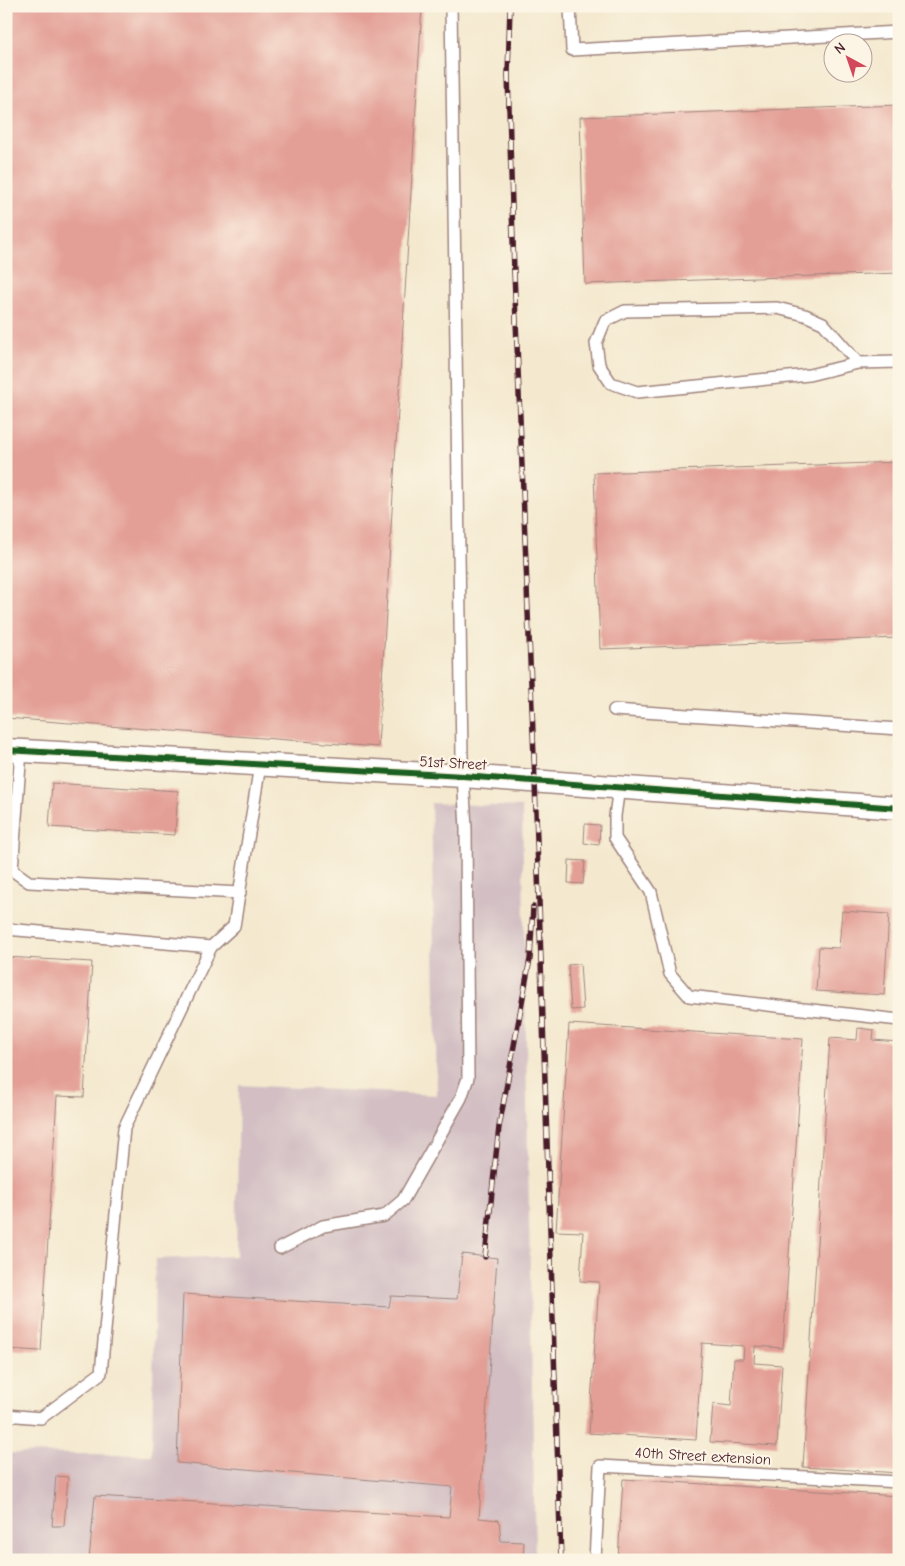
<svg xmlns="http://www.w3.org/2000/svg" width="905" height="1566" viewBox="0 0 905 1566" font-family="'Comic Neue',sans-serif">
<style>
.industrial{fill:#d2bec3}
.building{fill:#e39e95}
.lines{fill:none;stroke-linecap:round;stroke-linejoin:round}
.lane-casing{stroke:#9f847d;stroke-width:14}
.street-casing{stroke:#9f847d;stroke-width:25}
.lane{stroke:#fff;stroke-width:11}
.street{stroke:#fff;stroke-width:22}
.rail-casing{stroke:#4a1f2b;stroke-width:5.5}
.rail{stroke:#fcf5e5;stroke-width:4;stroke-dasharray:11;stroke-linecap:butt}
.cycleway-casing{stroke:#fcf5e5;stroke-width:9}
.cycleway{stroke:#1b5e20;stroke-width:6}
.labels{text-anchor:middle;dominant-baseline:central;stroke-width:4.5;stroke-linejoin:round;paint-order:stroke}
.street-label{font-size:15px;fill:#4a1f2b;stroke:#fcf5e5}
</style>
<rect width="100%" height="100%" fill="#fcf5e5"/>
<filter id="ink" filterUnits="userSpaceOnUse"><feTurbulence type="fractalNoise" baseFrequency=".02" numOctaves="2"/><feDisplacementMap in="SourceGraphic" scale="10" xChannelSelector="R" yChannelSelector="G"/><feConvolveMatrix kernelMatrix="1 2 1 2 8 2 1 2 1" color-interpolation-filters="sRGB"/></filter>
<filter id="wash" filterUnits="userSpaceOnUse"><feTurbulence type="fractalNoise" baseFrequency=".0096" numOctaves="4" result="noise"/><feDisplacementMap in="SourceGraphic" scale="20" xChannelSelector="R" yChannelSelector="G"/><feGaussianBlur stdDeviation="1.12" result="paint"/><feColorMatrix in="noise" values="0 0 0 0 0 0 0 0 0 0 0 0 0 0 0 0 0 1.4 0 .05"/><feComposite in="paint" operator="in"/></filter>
<g filter="url(#wash)">
<rect width="100%" height="100%" fill="#f4e9cf"/>
<!-- industrial -->
<polygon class="industrial" points="431,803 522,807 535,1560 6,1560 6,1453 152,1455 155,1259 236,1256 239,1085 437,1095"/>
<g id="blocks">
<!-- building -->
<g class="building">
<polygon points="6,6 422,6 378,747 6,718"/>
<polygon points="899,105 899,273 585,284 580,117"/>
<polygon points="899,462 899,638 600,649 594,473"/>
<polygon points="52,783 178,791 175,835 49,827"/>
<polygon points="585,824 600,825 599,845 584,843"/>
<polygon points="569,860 585,861 583,884 568,883"/>
<polygon points="842,911 889,914 884,995 816,991 819,947 839,948"/>
<polygon points="6,957 92,962 84,1097 57,1096 41,1351 6,1349"/>
<polygon points="580,964 583,1009 571,1010 568,965"/>
<polygon points="569,1024 803,1039 783,1348 755,1346 754,1363 782,1365 777,1446 710,1442 713,1404 731,1406 734,1359 743,1359 744,1346 702,1343 696,1440 589,1433 599,1282 580,1281 583,1232 556,1231"/>
<polygon points="858,1028 874,1030 873,1040 899,1042 899,1473 803,1467 830,1038 857,1040"/>
<polygon points="462,1254 497,1258 479,1518 499,1520 501,1541 524,1542 523,1560 89,1560 95,1496 449,1517 452,1487 177,1463 183,1294 389,1307 391,1296 457,1299"/>
<polygon points="56,1476 68,1477 64,1526 52,1526"/>
<polygon points="623,1479 899,1496 899,1560 618,1560"/>
</g>
</g>
</g>
<g filter="url(#ink)">
<use href="#blocks" fill-opacity="0" stroke="#9f847d" stroke-width="1"/>
<g class="lines">
<defs>
<g id="lane">
<polyline points="570,6 572,50 899,32"/>
<polyline points="858,363 823,323 805,315 777,308 625,311 605,321 596,343 599,365 611,383 637,392 809,375 858,363 899,362"/>
<polyline points="614,710 899,729"/>
<polyline points="21,751 12,870 29,882 240,893"/>
<polyline points="619,787 615,816 615,838 651,892 670,974 689,996 899,1020"/>
<polyline points="6,929 211,947"/>
<polyline points="280,1248 323,1226 384,1216 403,1200 461,1098 468,1078 466,829 462,756 451,6"/>
<polyline points="6,1415 41,1418 101,1373 124,1128 211,947 234,926 260,765"/>
<polyline points="595,1560 600,1466 899,1482"/>
</g>
<polyline id="street" points="6,750 463,776 899,808"/>
</defs>
<!-- lane casing -->
<use href="#lane" class="lane-casing"/>
<!-- street casing -->
<use href="#street" class="street-casing"/>
<!-- lane -->
<use href="#lane" class="lane"/>
<!-- street -->
<use href="#street" class="street"/>
<defs>
<g id="rail">
<polyline points="510,6 508,75 514,272 535,781 561,1560"/>
<polyline points="485,1257 499,1127 530,959 533,907"/>
</g>
</defs>
<!-- rail casing -->
<use href="#rail" class="rail-casing"/>
<!-- rail -->
<use href="#rail" class="rail"/>
<defs>
<polyline id="cycleway" points="6,750 463,776 899,808"/>
</defs>
<!-- cycleway casing -->
<use href="#cycleway" class="cycleway-casing"/>
<!-- cycleway -->
<use href="#cycleway" class="cycleway"/>
</g>
</g>
<g class="labels">
<!-- street labels -->
<g class="street-label">
<text transform="translate(453 763) rotate(3)">51st Street</text>
<text transform="translate(703 1456) rotate(3)">40th Street extension</text>
</g>
</g>
<!-- margin -->
<rect width="905" height="1566" fill="none" stroke="#fcf5e5" stroke-width="25"/>
<!-- north arrow -->
<g transform="translate(848 58) rotate(320)"><circle r="24" fill="#fcf5e5" stroke="#b59f9b"/>
<path d="M0-4L9 19L0 12L-9 19Z" fill="#d1495b"/>
<text y="-8" font-size="14" font-weight="bold" text-anchor="middle" fill="#4a1f2b">N</text>
</g>
</svg>
